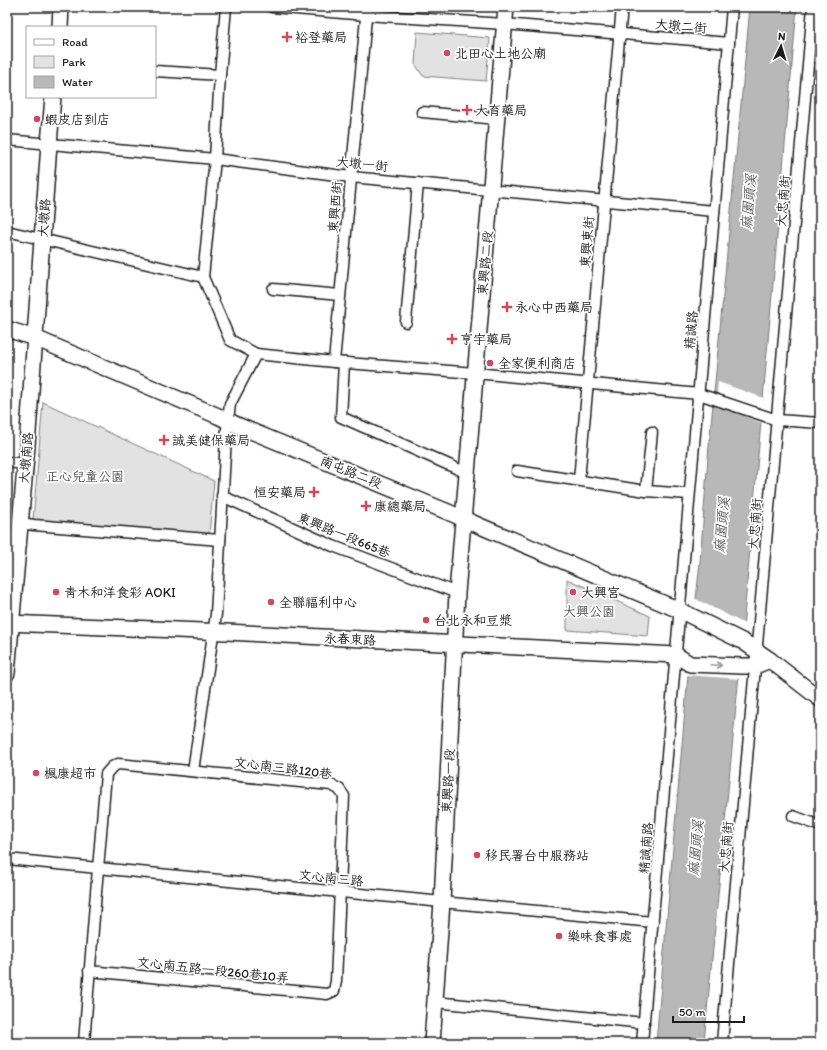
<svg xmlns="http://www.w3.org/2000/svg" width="827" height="1050" viewBox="0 0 827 1050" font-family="Itim,'LXGW WenKai TC',sans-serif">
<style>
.green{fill:#e2e2e2;stroke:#7f7f7f}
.water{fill:#b8b8b8;stroke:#7a7a7a}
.pier{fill:#fff}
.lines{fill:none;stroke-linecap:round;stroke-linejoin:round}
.street-casing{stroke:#1c1c1c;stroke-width:13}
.secondary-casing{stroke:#1c1c1c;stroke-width:18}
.street{stroke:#fff;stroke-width:10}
.secondary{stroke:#fff;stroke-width:15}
.oneway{stroke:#999}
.poi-dot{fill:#d1495b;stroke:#fff;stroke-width:1.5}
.labels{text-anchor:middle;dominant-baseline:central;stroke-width:3.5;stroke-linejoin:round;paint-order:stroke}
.street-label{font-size:13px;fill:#1c1c1c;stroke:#fff}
.poi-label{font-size:13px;fill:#1c1c1c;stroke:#fff;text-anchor:start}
.park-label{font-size:13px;fill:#575757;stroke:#fff}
.water-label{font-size:14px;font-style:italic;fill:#5a5a5a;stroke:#fff}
</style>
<rect width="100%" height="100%" fill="#fff"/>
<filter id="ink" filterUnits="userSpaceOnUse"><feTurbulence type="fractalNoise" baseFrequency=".025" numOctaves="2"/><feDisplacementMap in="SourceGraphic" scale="8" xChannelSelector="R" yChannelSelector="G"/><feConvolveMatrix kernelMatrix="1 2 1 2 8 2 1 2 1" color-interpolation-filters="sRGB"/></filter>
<g filter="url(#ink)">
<!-- green -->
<g class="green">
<polygon points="417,32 490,38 486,81 423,76 415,64"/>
<polygon points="818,38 820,38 820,73 814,72"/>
<polygon points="43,402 214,481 209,535 33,520"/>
<polygon points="567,579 650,616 648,636 567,630"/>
</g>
<!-- water -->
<polygon class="water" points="750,7 797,7 739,675 704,1043 656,1043 689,664 700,562 708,457"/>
<!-- pier -->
<g class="pier">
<polygon points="718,382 764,398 762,423 716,406"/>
<polygon points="694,598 745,624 740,679 686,675"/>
</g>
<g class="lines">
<defs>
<g id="street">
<polyline points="272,7 366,15 504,24 729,43"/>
<polyline points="155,71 220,75"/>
<polyline points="422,112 497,119"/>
<polyline points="7,140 215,159 351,177 714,211"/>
<polyline points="7,231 203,277"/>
<polyline points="273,289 340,295"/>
<polyline points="406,322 418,183"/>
<polyline points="256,354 334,362 475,373 699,394 777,420 820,423"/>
<polyline points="334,362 367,7"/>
<polyline points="344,363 341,417 467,473"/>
<polyline points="7,462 25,464"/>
<polyline points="517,471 646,491 689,494"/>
<polyline points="579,480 622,7"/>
<polyline points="646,491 652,432"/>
<polyline points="222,496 333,546 457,593"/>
<polyline points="20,523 34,525 220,540"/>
<polyline points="193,771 216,614 226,437 230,404 256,354 230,340 203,277 215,159 220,75 226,7"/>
<polyline points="793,816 818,825"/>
<polyline points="7,859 442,902 653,922"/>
<polyline points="435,1002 644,1023"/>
<path d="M84,1043C91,953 98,864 106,774L112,767L118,764L331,785L339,789L344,796L336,981L334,991L327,994L89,971"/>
<polyline points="642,1043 732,7"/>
<polyline points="722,1043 813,7"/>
</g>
<g id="secondary">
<polyline points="60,27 61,7"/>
<polyline points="7,329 35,338 218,416 239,426 448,512 480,526 679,610 744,642 770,660 820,699"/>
<polyline points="7,623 226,632 676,655 690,664 742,666 755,666 770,660"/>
<polyline points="7,673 27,446 49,144 53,97"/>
<polyline points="432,1043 442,902 457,593 506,7"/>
</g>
</defs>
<!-- street casing -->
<use href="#street" class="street-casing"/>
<!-- secondary casing -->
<use href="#secondary" class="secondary-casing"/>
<!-- street -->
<use href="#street" class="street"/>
<!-- secondary -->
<use href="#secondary" class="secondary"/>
</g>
<!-- one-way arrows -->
<defs><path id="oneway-shaft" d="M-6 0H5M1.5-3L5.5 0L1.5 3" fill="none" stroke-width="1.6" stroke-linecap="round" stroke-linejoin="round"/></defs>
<use class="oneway" href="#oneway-shaft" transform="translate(716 665) rotate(3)"/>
</g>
<!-- markers -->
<g class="poi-dot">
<path d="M285 31h4v4h4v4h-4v4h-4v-4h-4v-4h4z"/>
<circle cx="447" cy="53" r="4"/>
<path d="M465 104h4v4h4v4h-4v4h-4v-4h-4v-4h4z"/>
<circle cx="37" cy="119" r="4"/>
<path d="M505 301h4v4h4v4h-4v4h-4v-4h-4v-4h4z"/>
<path d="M450 333h4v4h4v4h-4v4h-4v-4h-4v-4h4z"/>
<circle cx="490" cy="363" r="4"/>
<path d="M162 434h4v4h4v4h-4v4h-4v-4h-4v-4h4z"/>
<path d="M312 486h4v4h4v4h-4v4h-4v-4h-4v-4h4z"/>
<path d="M364 500h4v4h4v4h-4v4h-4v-4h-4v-4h4z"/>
<circle cx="56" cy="592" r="4"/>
<circle cx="573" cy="592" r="4"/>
<circle cx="271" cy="602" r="4"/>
<circle cx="426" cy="620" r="4"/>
<circle cx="36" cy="773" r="4"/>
<circle cx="477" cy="855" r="4"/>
<circle cx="559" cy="936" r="4"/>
</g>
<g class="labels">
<!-- street labels -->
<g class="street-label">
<text transform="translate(681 26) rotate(5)">大墩二街</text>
<text transform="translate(362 164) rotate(6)">大墩一街</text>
<text transform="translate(783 201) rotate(-85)">大忠南街</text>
<text transform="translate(335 207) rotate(-85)">東興西街</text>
<text transform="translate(44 218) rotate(-86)">大墩路</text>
<text transform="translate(587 242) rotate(-85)">東興東街</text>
<text transform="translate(485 263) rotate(-85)">東興路二段</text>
<text transform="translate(691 330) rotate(-85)">精誠路</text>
<text transform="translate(26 458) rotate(-85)">大墩南路</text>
<text transform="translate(351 472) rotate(22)">南屯路二段</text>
<text transform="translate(755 524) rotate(-85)">大忠南街</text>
<text transform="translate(344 535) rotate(22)">東興路一段665巷</text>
<text transform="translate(350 639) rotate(3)">永春東路</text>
<text transform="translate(283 768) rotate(7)">文心南三路120巷</text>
<text transform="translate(448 781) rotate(-87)">東興路一段</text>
<text transform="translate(726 847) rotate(-85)">大忠南街</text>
<text transform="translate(646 848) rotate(-85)">精誠南路</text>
<text transform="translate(331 878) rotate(6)">文心南三路</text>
<text transform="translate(213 970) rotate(6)">文心南五路一段260巷10弄</text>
</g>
<!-- poi labels -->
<g class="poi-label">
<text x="295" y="37">裕登藥局</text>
<text x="455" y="53">北田心土地公廟</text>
<text x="475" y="110">大育藥局</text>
<text x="45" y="119">蝦皮店到店</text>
<text x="515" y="307">永心中西藥局</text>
<text x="460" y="339">亨宇藥局</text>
<text x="498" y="363">全家便利商店</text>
<text x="172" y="440">誠美健保藥局</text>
<text x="306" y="492" text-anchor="end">恒安藥局</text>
<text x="374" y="506">康總藥局</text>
<text x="64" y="592">青木和洋食彩 AOKI</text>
<text x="581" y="592">大興宮</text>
<text x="279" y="602">全聯福利中心</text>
<text x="434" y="620">台北永和豆漿</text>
<text x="44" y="773">楓康超市</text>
<text x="485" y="855">移民署台中服務站</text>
<text x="567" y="936">樂味食事處</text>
</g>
<!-- park labels -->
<g class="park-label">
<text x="85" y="476">正心兒童公園</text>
<text x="589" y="611">大興公園</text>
</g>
<!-- water labels -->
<g class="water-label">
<text transform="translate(749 202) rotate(-85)">麻園頭溪</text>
<text transform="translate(722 525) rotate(-85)">麻園頭溪</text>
<text transform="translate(696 848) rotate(-85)">麻園頭溪</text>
</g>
</g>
<!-- margin -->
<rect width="827" height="1050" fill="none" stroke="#fff" stroke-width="24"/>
<rect x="12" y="12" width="803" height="1026" fill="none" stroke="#1c1c1c" stroke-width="1.5" filter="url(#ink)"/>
<!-- legend -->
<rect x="26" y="26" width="130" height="72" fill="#ffffff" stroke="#a4a4a4"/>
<rect x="34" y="39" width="20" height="6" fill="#ffffff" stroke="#a4a4a4"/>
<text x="62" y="46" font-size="12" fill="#1c1c1c">Road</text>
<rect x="34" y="56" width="20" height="12" fill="#e2e2e2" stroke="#a4a4a4"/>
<text x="62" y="66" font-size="12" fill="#1c1c1c">Park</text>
<rect x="34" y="76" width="20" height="12" fill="#b8b8b8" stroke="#a4a4a4"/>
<text x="62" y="86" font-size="12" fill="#1c1c1c">Water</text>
<!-- north arrow -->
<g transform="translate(781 46) rotate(5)" stroke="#ffffff" stroke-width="3" paint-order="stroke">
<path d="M0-3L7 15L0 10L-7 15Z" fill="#1c1c1c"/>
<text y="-6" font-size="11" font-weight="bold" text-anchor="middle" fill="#1c1c1c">N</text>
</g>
<!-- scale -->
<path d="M673 1016v6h71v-6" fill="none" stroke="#1c1c1c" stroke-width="2"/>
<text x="679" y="1016" font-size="12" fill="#1c1c1c" stroke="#ffffff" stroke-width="3" paint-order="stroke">50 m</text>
</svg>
